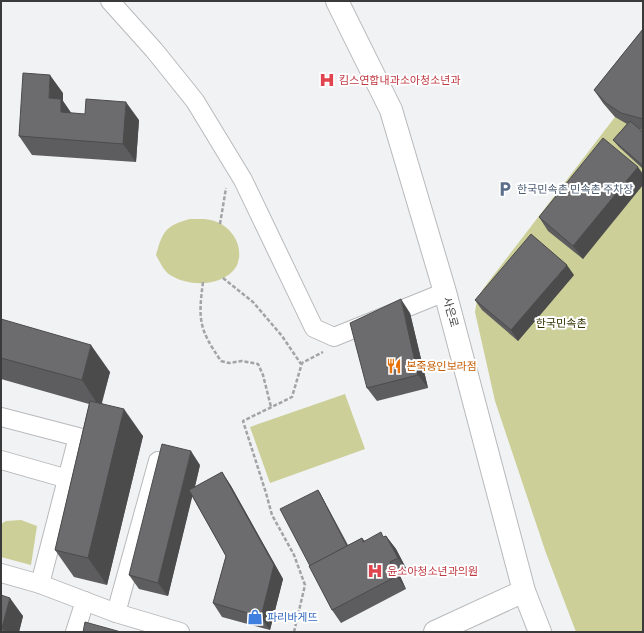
<svg xmlns="http://www.w3.org/2000/svg" width="644" height="633" viewBox="0 0 644 633" font-family="Ubuntu,'Noto Sans KR',sans-serif">
<style>
.green{fill:#cccf97}
.lines{fill:none;stroke-linecap:round;stroke-linejoin:round}
.street-casing{stroke:#b8b9bb;stroke-width:20}
.secondary-casing{stroke:#b8b9bb;stroke-width:24}
.path{stroke:#a3a4a6;stroke-width:2.5;stroke-dasharray:4 2;stroke-linecap:butt}
.street{stroke:#fff;stroke-width:18}
.secondary{stroke:#fff;stroke-width:22}
.wall{fill:#5d5c5e}
.shaded-wall{fill:#4c4b4c}
.building{fill:#6c6b6d;stroke:#4c4b4c}
.labels{text-anchor:middle;dominant-baseline:central;stroke-width:4;stroke-linejoin:round;paint-order:stroke}
.health-label{font-size:11px;fill:#be3a42;stroke:#fff;text-anchor:start}
.service-label{font-size:11px;fill:#4e5e75;stroke:#fff;text-anchor:start}
.street-label{font-size:11px;fill:#3a3a3b;stroke:#fff}
.park-label{font-size:11px;fill:#330;stroke:#fff}
.food-label{font-size:11px;fill:#c56008;stroke:#fff;text-anchor:start}
.shop-label{font-size:11px;fill:#366cbe;stroke:#fff;text-anchor:start}
</style>
<rect width="100%" height="100%" fill="#f1f2f4"/>
<!-- green -->
<g class="green">
<polygon points="643,54 643,632 576,632 546,553 495,401 475,312 477,300 483,289 615,117 603,103"/>
<path d="M190,219C198,219 209,218 217,222C231,228 241,242 239,258C238,261 238,264 236,267C223,287 189,287 170,275C163,270 160,262 156,255C163,231 165,226 190,219Z"/>
<polygon points="345,394 365,449 270,483 250,427"/>
<polygon points="21,520 37,526 31,565 1,557 1,524 6,521"/>
</g>
<g class="lines">
<defs>
<g id="street">
<polyline points="110,1 154,50 195,101 243,180 314,328 334,337 445,292"/>
<polyline points="1,417 78,437 40,584"/>
<polyline points="1,460 68,479"/>
<polyline points="1,573 40,584 116,613 180,632"/>
<polyline points="116,613 158,461"/>
<polyline points="75,632 85,601"/>
</g>
<g id="secondary">
<polyline points="337,1 391,110 445,292 524,591 540,632"/>
<polyline points="435,632 524,591"/>
</g>
</defs>
<!-- street casing -->
<use href="#street" class="street-casing"/>
<!-- secondary casing -->
<use href="#secondary" class="secondary-casing"/>
<!-- path -->
<g class="path">
<polyline points="220,224 226,188"/>
<polyline points="223,278 253,302 282,336 301,364"/>
<path d="M203,282C198,320 199,329 221,361L229,363L242,361L258,364L263,375L271,407"/>
<polyline points="294,632 305,585 294,555 272,515 266,493 243,421 292,397 302,363 323,352"/>
</g>
<!-- street -->
<use href="#street" class="street"/>
<!-- secondary -->
<use href="#secondary" class="secondary"/>
</g>
<!-- wall -->
<g class="wall">
<polygon points="643,29 643,130 639,129 643,132 643,169 619,147 613,140 627,124 615,117 603,103 594,90"/>
<polygon points="63,93 63,101 71,113 139,120 136,162 32,155 19,136"/>
<polygon points="638,167 583,259 548,231 539,217"/>
<polygon points="574,275 518,341 482,310 475,300"/>
<polygon points="410,313 428,388 377,401 367,388"/>
<polygon points="1,319 110,372 102,403 143,436 107,585 74,577 55,550 89,404 1,379"/>
<polygon points="200,465 195,487 222,472 231,486 283,579 270,630 222,617 213,603 226,556 192,496 168,596 139,589 129,575"/>
<polygon points="318,490 320,493 348,545 362,538 365,541 384,537 386,536 396,549 408,572 400,576 406,589 341,623 332,610 310,566"/>
<polygon points="1,595 23,616 19,632 1,632"/>
</g>
<!-- shaded-wall -->
<g class="shaded-wall">
<polygon points="50,75 63,93 63,101 74,117 73,131 49,98"/>
<polygon points="126,102 139,120 136,162 123,144"/>
<polygon points="638,167 643,174 643,185 583,259 573,246"/>
<polygon points="567,265 574,275 518,341 511,330"/>
<polygon points="401,299 410,313 428,388 418,375"/>
<polygon points="91,345 110,372 100,408 82,380"/>
<polygon points="124,409 143,436 107,585 88,558"/>
<polygon points="191,451 200,465 168,596 158,583"/>
<polygon points="222,472 231,486 283,579 270,630 261,617"/>
<polygon points="318,490 320,493 355,560 353,557"/>
<polygon points="386,536 396,549 408,572 398,558"/>
<polygon points="390,562 400,576 406,589 397,576"/>
<polygon points="10,598 23,616 19,632 5,632 2,628"/>
</g>
<!-- building -->
<g class="building">
<polygon points="643,29 643,119 621,113 606,103 594,90"/>
<polygon points="23,73 50,75 49,98 61,99 61,112 85,114 86,99 126,102 123,144 19,136"/>
<polygon points="630,121 643,132 643,166 613,140"/>
<polygon points="603,138 638,167 573,246 539,217"/>
<polygon points="531,234 567,265 511,330 475,300"/>
<polygon points="401,299 418,375 367,388 350,323"/>
<polygon points="1,319 91,345 82,380 1,358"/>
<polygon points="90,401 124,409 88,558 55,550"/>
<polygon points="162,444 191,451 158,583 129,575"/>
<polygon points="222,472 274,565 261,617 213,603 226,556 189,490"/>
<polygon points="318,490 347,546 310,566 280,509"/>
<polygon points="381,532 383,537 386,536 398,558 390,562 397,576 332,610 309,566 362,538 363,542"/>
<polygon points="1,595 10,598 2,628 1,627"/>
<polygon points="85,622 121,632 83,632"/>
</g>
<!-- icons -->
<defs>
<symbol id="hospital-bare" viewBox="-9 -9 18 18"><path d="M-5-5h3v3.5h4V-5h3V5h-3V1.5h-4V5h-3Z" fill="#e0444e" stroke="#fff" stroke-width="2.5" paint-order="stroke"/></symbol>
<symbol id="parking-bare" viewBox="-9 -9 18 18"><path d="M-3.5-5.5H1a3.5 3.5 0 0 1 0 7H-1V5.5H-3.5ZM-1-3.4V-.6H.8a1.4 1.4 0 0 0 0-2.8Z" fill="#5c6f8a" stroke="#fff" stroke-width="2.5" paint-order="stroke"/></symbol>
<symbol id="restaurant-bare" viewBox="-9 -9 18 18"><path d="M-5-6h1v4h1v-4h1v4h1v-4h1v5L-1.5 .5V6h-2V.5L-5-1ZM5-6V6H3V1.5H1.5Q1.5-4 5-6Z" fill="#e8710a" stroke="#fff" stroke-width="2.5" paint-order="stroke"/></symbol>
<symbol id="shop-bare" viewBox="-9 -9 18 18"><path d="M-5-2.5h2.3a2.7 3.5 0 0 1 5.4 0H5L5.5 6h-11ZM-1.5-2.5h3a1.5 2.3 0 0 0-3 0Z" fill="#3f7fe0" stroke="#fff" stroke-width="2.5" paint-order="stroke"/></symbol>
</defs>
<g fill-rule="evenodd">
<use href="#hospital-bare" x="316" y="69" width="22" height="22"/>
<use href="#parking-bare" x="494" y="178" width="22" height="22"/>
<use href="#restaurant-bare" x="383" y="355" width="22" height="22"/>
<use href="#hospital-bare" x="364" y="560" width="22" height="22"/>
<use href="#shop-bare" x="244" y="606" width="22" height="22"/>
</g>
<g class="labels">
<!-- health labels -->
<g class="health-label">
<text x="339" y="80">킴스연합내과소아청소년과</text>
<text x="387" y="571">윤소아청소년과의원</text>
</g>
<!-- service labels -->
<g class="service-label">
<text x="517" y="189">한국민속촌 민속촌 주차장</text>
</g>
<!-- street labels -->
<g class="street-label">
<text transform="translate(451 312) rotate(75)">사은로</text>
</g>
<!-- park labels -->
<g class="park-label">
<text x="561" y="323">한국민속촌</text>
</g>
<!-- food labels -->
<g class="food-label">
<text x="406" y="366">본죽용인보라점</text>
</g>
<!-- shop labels -->
<g class="shop-label">
<text x="267" y="617">파리바게뜨</text>
</g>
</g>
<!-- border -->
<rect width="644" height="633" fill="none" stroke="#3a3a3b" stroke-width="4"/>
</svg>
